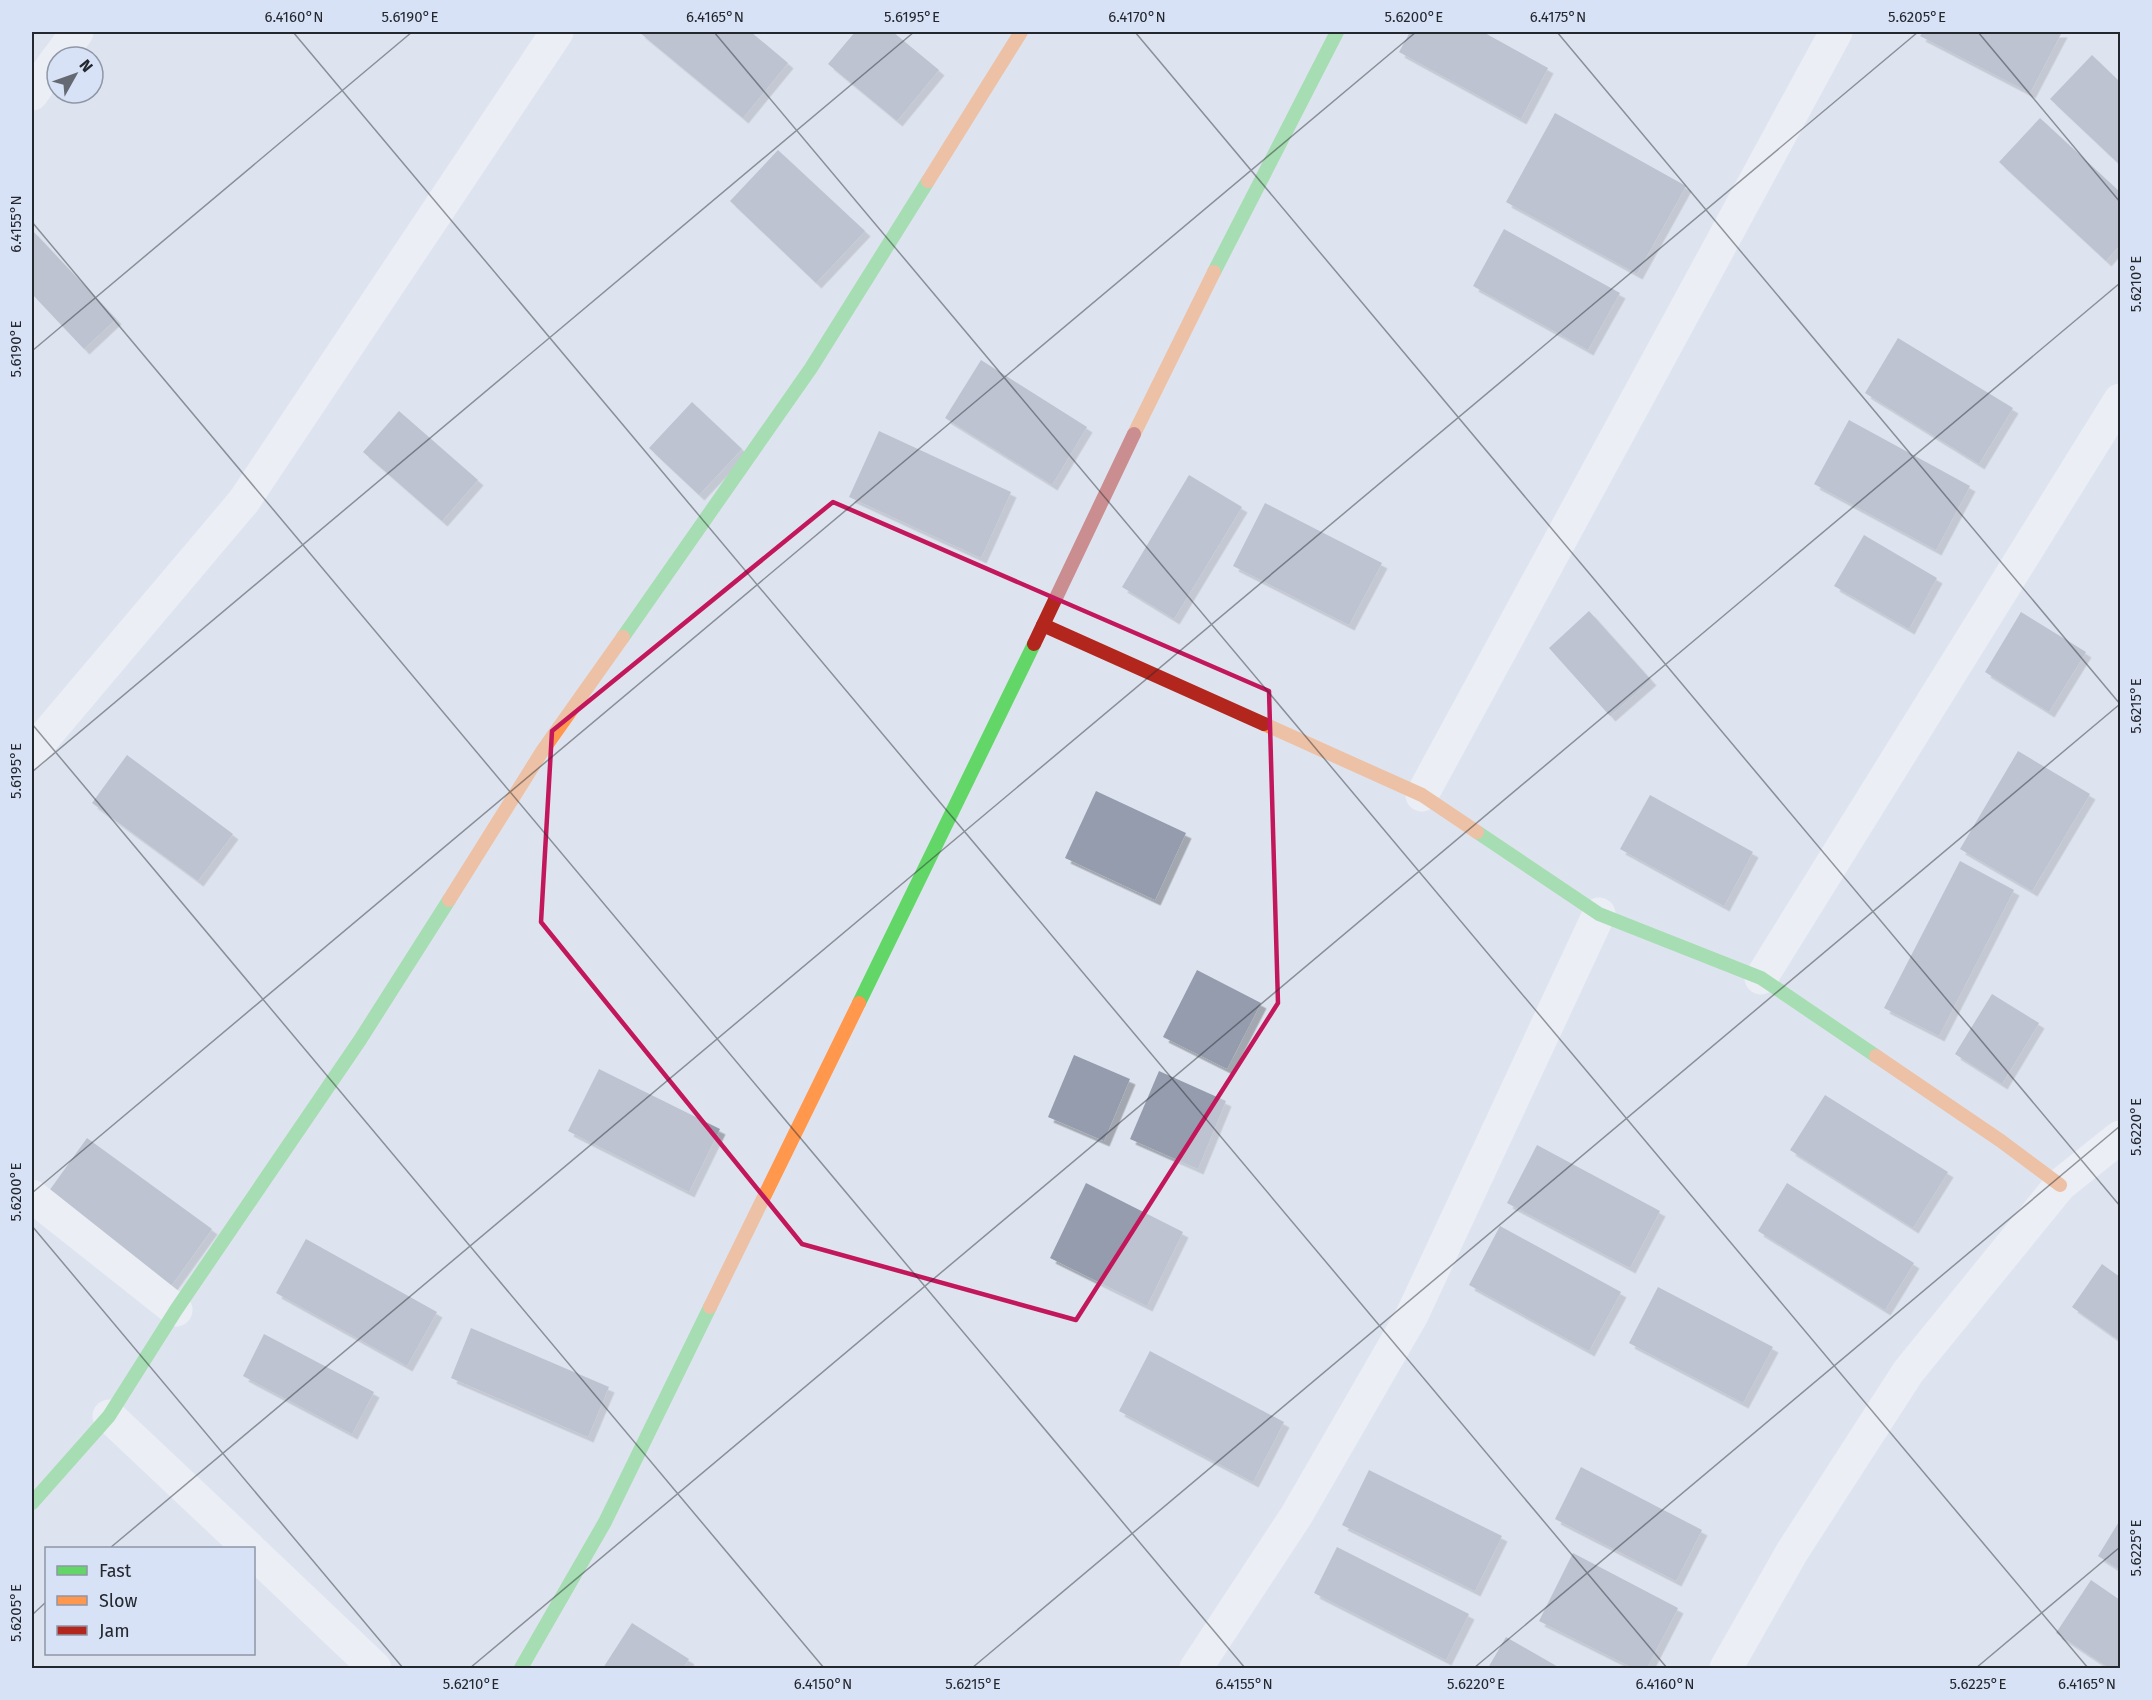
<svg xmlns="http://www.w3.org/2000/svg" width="2152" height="1700" viewBox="0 0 2152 1700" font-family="'Fira Sans',sans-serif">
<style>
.building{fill:#949cad;filter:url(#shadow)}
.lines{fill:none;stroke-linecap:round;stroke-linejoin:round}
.street{stroke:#fafbfd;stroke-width:33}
.fast{stroke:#63d668;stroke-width:14}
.slow{stroke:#ff974d;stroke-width:14}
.jam{stroke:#b3261e;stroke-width:14}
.marked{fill:none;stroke:#c2185b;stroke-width:4.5;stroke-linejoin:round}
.ticks{fill:none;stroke:#23272e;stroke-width:1.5;stroke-opacity:0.45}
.neatline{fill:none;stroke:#23272e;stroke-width:2}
.ticks-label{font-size:15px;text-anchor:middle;fill:#23272e}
</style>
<defs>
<filter id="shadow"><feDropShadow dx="5.5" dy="5.5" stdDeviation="0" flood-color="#0004"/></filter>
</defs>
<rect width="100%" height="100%" fill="#dee4ef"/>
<!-- building -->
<g class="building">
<polygon points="639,32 751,32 788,63 743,118"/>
<polygon points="855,32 893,32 939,70 897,121 828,64"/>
<polygon points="1410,32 1483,32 1548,68 1521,119 1399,52"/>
<polygon points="1923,32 2062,32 2030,93 1920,36"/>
<polygon points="2092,55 2120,82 2120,165 2050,99"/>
<polygon points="1555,113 1686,186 1637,274 1506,202"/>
<polygon points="2040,118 2120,192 2120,245 2106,261 1999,162"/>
<polygon points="778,150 865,231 816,283 730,201"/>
<polygon points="1504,229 1620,293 1588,350 1473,286"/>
<polygon points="32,230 116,319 84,349 32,294"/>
<polygon points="1898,338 2013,408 1979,464 1865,393"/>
<polygon points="981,360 1087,427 1052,485 945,418"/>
<polygon points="692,402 742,449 699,495 649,448"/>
<polygon points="399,411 478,480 442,521 363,452"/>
<polygon points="1849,420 1970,486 1936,550 1814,484"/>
<polygon points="879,431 1011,492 981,558 849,497"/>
<polygon points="1189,475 1242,507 1174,619 1122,587"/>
<polygon points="1265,503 1382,563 1349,625 1233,566"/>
<polygon points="1864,535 1937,578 1909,629 1834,586"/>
<polygon points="1589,611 1651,680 1610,716 1549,648"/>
<polygon points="2021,612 2086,652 2049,712 1985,672"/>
<polygon points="2018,751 2090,794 2032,891 1960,849"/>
<polygon points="127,755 233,834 198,881 92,803"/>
<polygon points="1096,791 1186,833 1155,900 1065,858"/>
<polygon points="1650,795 1753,852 1724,906 1620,849"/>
<polygon points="1960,861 2014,890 1939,1036 1884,1008"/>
<polygon points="1197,970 1261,1003 1227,1069 1163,1037"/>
<polygon points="1992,994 2039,1023 2002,1084 1955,1054"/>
<polygon points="1074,1055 1130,1079 1104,1141 1048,1117"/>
<polygon points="599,1069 720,1129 689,1192 568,1131"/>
<polygon points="1159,1071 1226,1101 1198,1169 1130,1139"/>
<polygon points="1825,1095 1948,1172 1913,1228 1790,1150"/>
<polygon points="87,1138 212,1229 169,1289 44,1198"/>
<polygon points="1537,1145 1660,1211 1630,1268 1507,1203"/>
<polygon points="1086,1183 1183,1232 1147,1306 1050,1258"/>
<polygon points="1787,1183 1914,1263 1885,1310 1758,1231"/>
<polygon points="1500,1226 1621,1292 1589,1351 1469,1285"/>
<polygon points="306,1239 437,1312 407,1366 276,1293"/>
<polygon points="2102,1264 2120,1277 2120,1341 2072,1307"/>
<polygon points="1658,1287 1773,1347 1743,1403 1629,1343"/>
<polygon points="471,1328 609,1387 588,1437 451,1378"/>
<polygon points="264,1334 374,1392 352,1434 243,1376"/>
<polygon points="1150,1351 1284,1422 1253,1482 1119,1411"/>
<polygon points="1581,1467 1702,1530 1676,1581 1555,1519"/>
<polygon points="1369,1470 1502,1536 1475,1591 1342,1525"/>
<polygon points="2120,1520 2120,1570 2098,1556"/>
<polygon points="1337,1547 1469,1614 1446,1660 1314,1593"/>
<polygon points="1573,1553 1678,1608 1647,1668 1633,1668 1539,1621"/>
<polygon points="2091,1580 2120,1600 2120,1668 2109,1668 2056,1633"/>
<polygon points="632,1623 689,1659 683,1668 603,1668"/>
<polygon points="1506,1637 1560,1668 1488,1668"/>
</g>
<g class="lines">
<!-- street -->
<g class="street">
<polyline points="59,57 77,32"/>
<polyline points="32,94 57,59"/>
<polyline points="32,752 244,501 557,32"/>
<polyline points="1422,795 1836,32"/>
<polyline points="1761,978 2120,400"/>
<polyline points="32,1196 176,1310"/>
<polyline points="109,1416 249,1548"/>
<polyline points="254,1553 375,1668"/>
<polyline points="1196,1668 1296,1516 1412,1315 1599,914"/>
<polyline points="1726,1668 1792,1552 1908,1372 2060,1185 2120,1137"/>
</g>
<!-- fast -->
<g class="fast">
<polyline points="1214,272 1337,32"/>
<polyline points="623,637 811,368 928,181"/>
<polyline points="1477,832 1599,914 1761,978 1876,1056"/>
<polyline points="859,1003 1034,644"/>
<polyline points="32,1503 109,1416 176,1310 360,1040 449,900"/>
<polyline points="521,1668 605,1522 710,1307"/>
</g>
<!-- slow -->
<g class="slow">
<polyline points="928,181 1021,32"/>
<polyline points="1134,434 1214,272"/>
<polyline points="1264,724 1422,795 1477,832"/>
<polyline points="449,900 543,750 623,637"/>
<polyline points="1876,1056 2001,1141 2060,1185"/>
<polyline points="710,1307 859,1003"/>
</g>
<!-- jam -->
<g class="jam">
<polyline points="1043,625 1264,724"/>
<polyline points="1034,644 1134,434"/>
</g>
</g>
<!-- marked area -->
<path d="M0 0H2152V1700H0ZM833,502L1269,691L1278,1003L1076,1320L802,1244L541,922L552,731Z" fill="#dee4ef" fill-opacity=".55" fill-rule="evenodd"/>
<path class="marked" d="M833,502L1269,691L1278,1003L1076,1320L802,1244L541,922L552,731Z"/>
<!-- ticks -->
<path class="ticks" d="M293,32L1667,1668M714,32L2088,1668M1135,32L2120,1206M1557,32L2120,704M1978,32L2120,202M32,222L1245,1668M32,351L412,32M32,724L824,1668M32,772L914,32M32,1193L1416,32M32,1226L403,1668M110,1548L1918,32M32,1615L46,1602M470,1668L2120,283M972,1668L2120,704M1474,1668L2120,1126M1976,1668L2120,1547"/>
<!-- border -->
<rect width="2152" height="1700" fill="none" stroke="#d7e2f6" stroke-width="66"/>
<!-- legend -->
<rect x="45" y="1547" width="210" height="108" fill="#d7e2f6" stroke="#8f97a6" stroke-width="1.5"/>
<rect x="57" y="1566" width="30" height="9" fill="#63d668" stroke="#8f97a6" stroke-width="1.5"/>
<text x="99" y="1577" font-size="18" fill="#23272e">Fast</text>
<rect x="57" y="1596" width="30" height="9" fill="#ff974d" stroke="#8f97a6" stroke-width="1.5"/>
<text x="99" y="1607" font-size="18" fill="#23272e">Slow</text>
<rect x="57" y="1626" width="30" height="9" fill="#b3261e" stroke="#8f97a6" stroke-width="1.5"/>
<text x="99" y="1637" font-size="18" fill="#23272e">Jam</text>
<!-- north arrow -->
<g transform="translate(75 75) rotate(50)"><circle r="28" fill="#d7e2f6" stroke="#8f97a6" stroke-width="1.5"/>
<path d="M0-4.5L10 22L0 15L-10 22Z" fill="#646972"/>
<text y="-9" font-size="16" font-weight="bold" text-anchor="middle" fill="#23272e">N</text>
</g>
<rect x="33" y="33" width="2086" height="1634" class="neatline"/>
<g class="ticks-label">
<text x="294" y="22">6.4160°N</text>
<text x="410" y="22">5.6190°E</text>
<text x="715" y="22">6.4165°N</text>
<text x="912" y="22">5.6195°E</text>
<text x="1137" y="22">6.4170°N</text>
<text x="1414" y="22">5.6200°E</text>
<text x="1558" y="22">6.4175°N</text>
<text x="1917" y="22">5.6205°E</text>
<text transform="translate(16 224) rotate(-90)" y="5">6.4155°N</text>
<text transform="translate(2136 284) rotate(-90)" y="5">5.6210°E</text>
<text transform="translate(16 349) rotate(-90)" y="5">5.6190°E</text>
<text transform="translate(2136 706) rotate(-90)" y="5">5.6215°E</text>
<text transform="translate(16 771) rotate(-90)" y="5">5.6195°E</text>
<text transform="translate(2136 1127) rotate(-90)" y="5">5.6220°E</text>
<text transform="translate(16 1192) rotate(-90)" y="5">5.6200°E</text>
<text transform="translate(2136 1548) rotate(-90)" y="5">5.6225°E</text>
<text transform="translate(16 1613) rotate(-90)" y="5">5.6205°E</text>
<text x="471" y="1689">5.6210°E</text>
<text x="823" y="1689">6.4150°N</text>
<text x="973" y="1689">5.6215°E</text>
<text x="1244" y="1689">6.4155°N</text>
<text x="1476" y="1689">5.6220°E</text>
<text x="1665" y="1689">6.4160°N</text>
<text x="1978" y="1689">5.6225°E</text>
<text x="2087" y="1689">6.4165°N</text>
</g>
</svg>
